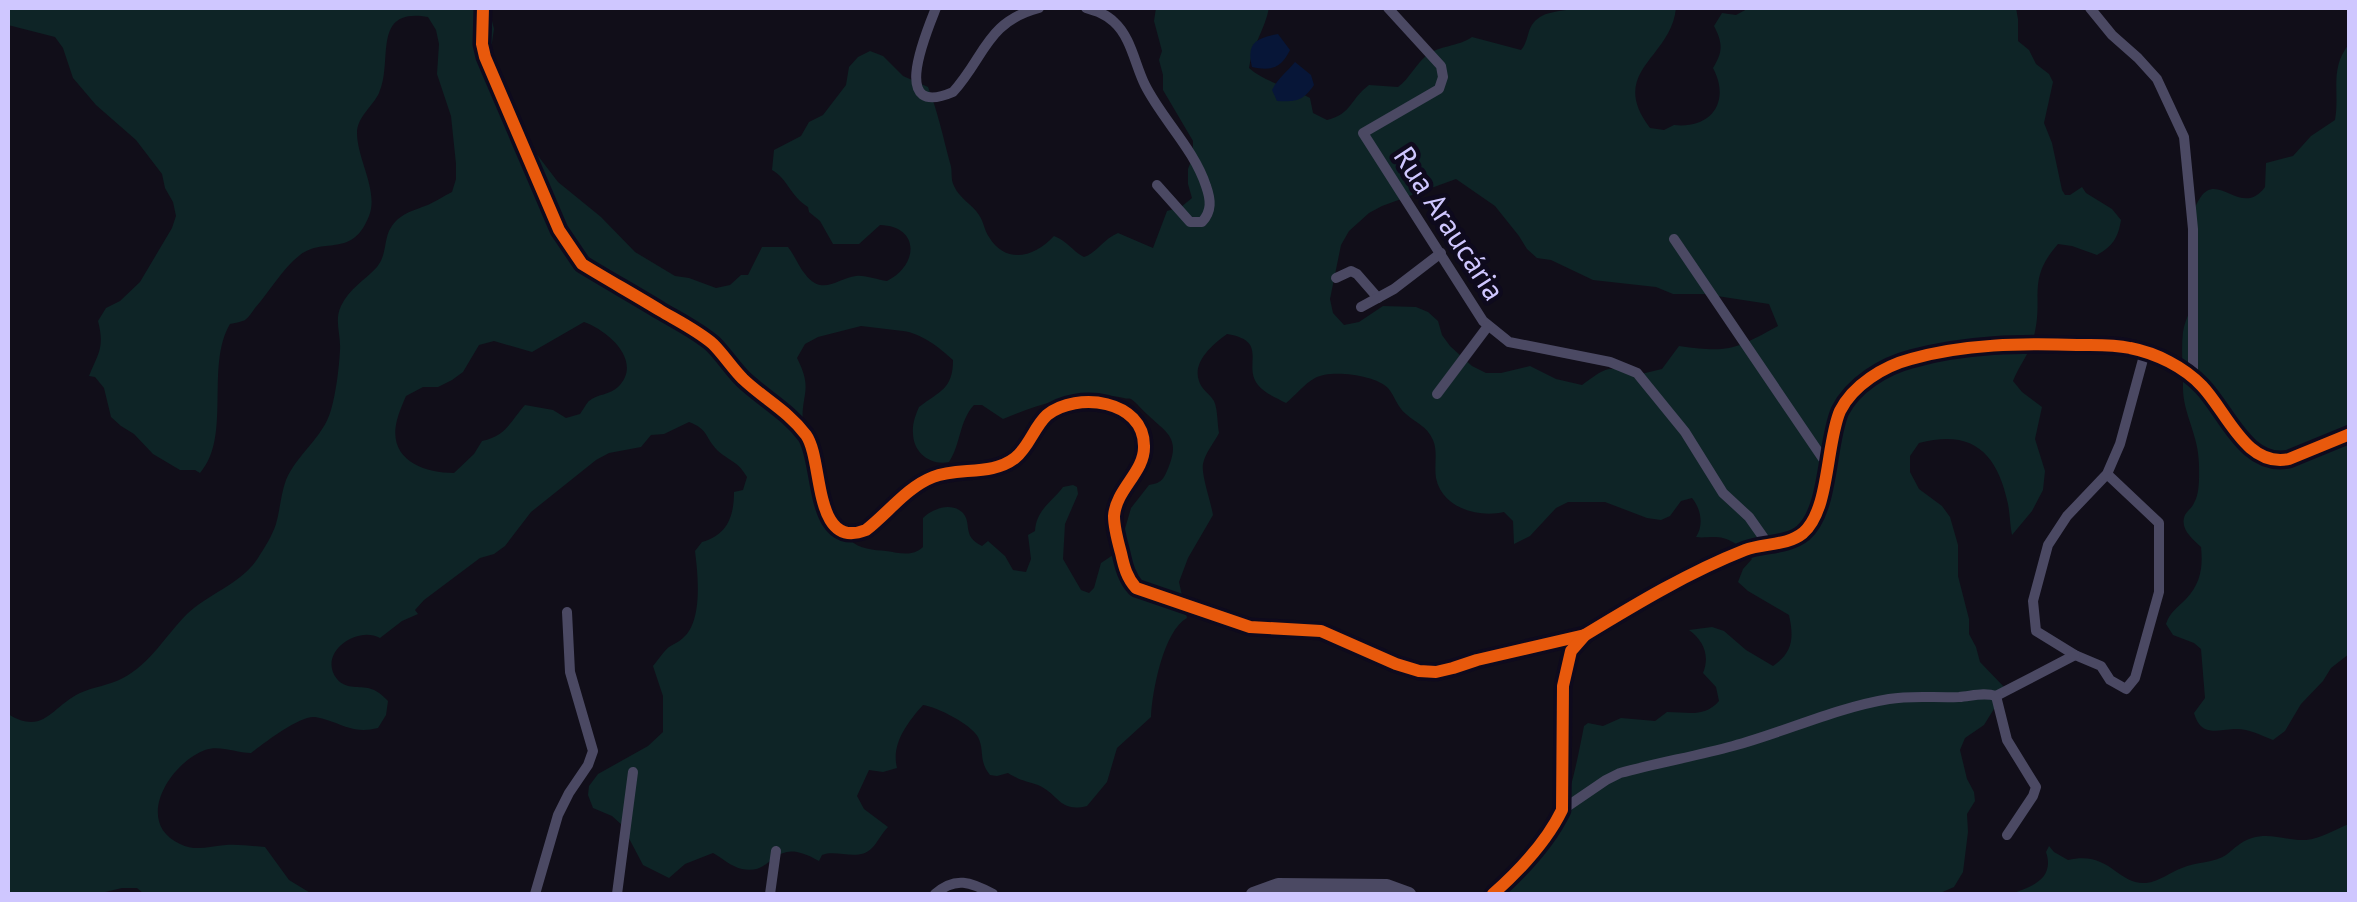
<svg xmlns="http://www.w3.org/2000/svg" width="2357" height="902" viewBox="0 0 2357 902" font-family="'PT Sans',sans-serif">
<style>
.green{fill:#0e2426;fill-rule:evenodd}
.water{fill:#071638}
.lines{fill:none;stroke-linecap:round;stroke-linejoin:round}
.minor{stroke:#4b4963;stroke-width:10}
.tertiary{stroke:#4b4963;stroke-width:14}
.cycleway-casing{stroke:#0e0a1d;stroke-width:19}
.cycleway{stroke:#e8590c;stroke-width:12}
.labels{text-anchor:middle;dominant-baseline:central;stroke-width:9;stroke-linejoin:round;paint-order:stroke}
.street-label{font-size:30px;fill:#cfc7ff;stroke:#0e0a1d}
</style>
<rect width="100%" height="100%" fill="#110e19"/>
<!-- green -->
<g class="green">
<path d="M8,8H489L494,29L490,56L532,148L558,182L601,217L635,252L675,276L689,278L716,288L730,285L741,275H748L762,247H788C795,256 799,267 805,274C822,297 838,278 856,276C866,275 877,280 887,281C919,265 920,226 880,225L859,244H833L820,221L809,212L808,207C790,196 788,179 772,170L774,150L801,136L809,122L823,115L846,85L849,67L858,57L870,51L883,56L903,76L928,87C938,112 943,137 950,163C953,171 950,178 954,186C959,198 972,204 979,215C984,222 984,230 989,237C1006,265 1035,257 1054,236C1069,242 1073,252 1084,257C1097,253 1103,239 1118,233L1153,248L1167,211L1181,207L1192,198L1188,184V169L1193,156V141L1163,90V75L1159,60L1162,51L1154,21L1156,8H1269C1265,29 1252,46 1249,68C1266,83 1290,87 1310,98L1313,113L1327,120C1352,114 1350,99 1369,85L1398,87C1410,78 1415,65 1426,56C1439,45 1458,47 1472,37L1521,50C1531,38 1525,27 1540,17C1558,4 1650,8 1676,8C1671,59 1607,71 1650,128L1664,130L1674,125C1711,129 1731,102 1713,68C1723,52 1723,43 1714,26L1722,13L1736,15L1749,8H2016L2018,19V41L2029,50L2036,64L2049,74L2053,82L2044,123L2052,143L2062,190L2065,195H2070L2082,187L2086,193L2112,209L2121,220C2118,238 2113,246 2097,255L2072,246L2058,244C2026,280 2044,297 2034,336C2031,352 2019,365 2013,381L2022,392L2042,407L2035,439L2045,471L2043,490L2032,511L2012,535C2010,525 2010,515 2008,504C1997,453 1973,429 1919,443L1910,456V472L1919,489L1942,506L1950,517L1958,545V576L1969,619V634L1976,647L1980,662L2005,688L2002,696L1984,725L1965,738L1960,750L1967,779L1974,792L1975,801L1967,814L1968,832L1963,872L1954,887L1938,894H1506C1516,883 1528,872 1538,860C1565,826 1576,767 1584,726L1588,723L1603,726L1621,718L1655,721L1667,712C1688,712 1704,718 1719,701L1716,687L1703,673C1710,656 1704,641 1689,630L1712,627L1724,631L1746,650L1773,666C1793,652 1794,638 1789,615L1748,591L1738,582L1743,569L1752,559C1743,548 1729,536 1714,537C1707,537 1702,538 1696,537C1704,525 1701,509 1692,498L1681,501L1670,516L1661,520L1647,518L1605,502H1568L1556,508L1530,536L1514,544L1513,521L1504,512C1478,518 1442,508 1436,478C1434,466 1438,451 1433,440C1427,426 1416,423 1406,414C1397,407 1395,396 1388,388C1376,375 1330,369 1315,378C1304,384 1296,395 1286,403C1277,398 1264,393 1258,385C1242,365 1270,341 1227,334C1213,344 1192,362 1199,381C1201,389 1210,394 1214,401C1218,410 1217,423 1219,433C1214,443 1205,453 1203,464C1201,475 1211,502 1213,515L1188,558L1179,582L1187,618C1164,630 1152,691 1151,717L1117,748L1107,782L1087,806C1059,813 1059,794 1038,785C1026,781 1019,780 1008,773L997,776L990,775C978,760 985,751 978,737C971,724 937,707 923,705C907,723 891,744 897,768L883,772L869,770L857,796L864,809L888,827C881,834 878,842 872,848C859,862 837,849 822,855L819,861C771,833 776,876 742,869C732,867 722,858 713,853L685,864L669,878L643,865L622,825L612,816L593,808L588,795L589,786L598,774L648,746L663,732V696L653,666C658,660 663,652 669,647C673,644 679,642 683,638C703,621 698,575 695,551L702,542C727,535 734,517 734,492L743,490L747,477C738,461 729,461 717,450C705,437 708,429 689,422L664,434L651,435L641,447L609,453L596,460L531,512L505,546L494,554L480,558L424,600L415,610L418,614L402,621L380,638C356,625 317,654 337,679C345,689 357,686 368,688C377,690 382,695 388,701L386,715L378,728C350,735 340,721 315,717C300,715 264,743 251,753C236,753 220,745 205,750C170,763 133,822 180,844C196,852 210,846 226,845C237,844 253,846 265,847L289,880L312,894H144L137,888H122L97,894H8V714C44,736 51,707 80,693C93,687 110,685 123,678C150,664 166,635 187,614C209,593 241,584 258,558C265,547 272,536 276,524C280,510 281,493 286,480C297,454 323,438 331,410C336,392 339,369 340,350C341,334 334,321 341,306C349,289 365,280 377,267C386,256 384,243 389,231C397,215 409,212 425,206C434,203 443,196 452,192L456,179V164L451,116L437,74L439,44L436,30L428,17C370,7 394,62 379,93C373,106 357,117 357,133C357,159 379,191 369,216C352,259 325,236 300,255C282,269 270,291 255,308C252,312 249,317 245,320C244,321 231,324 230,324C205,366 232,437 200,473L195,470H180L153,454L134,434L121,426L111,417L104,388L95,377L89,376C98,353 105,348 98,321L106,308L120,301L140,282L172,228L176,216L173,202L165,188L162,174L136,140L96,105L73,78L63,48L55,37L8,25ZM1456,179L1495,206L1519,236L1527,249L1537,258L1551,260L1593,280L1656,287L1673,294H1704L1769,304L1778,326C1734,350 1729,353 1679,346L1662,369L1633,376C1609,362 1603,370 1582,385L1556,379L1530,366L1501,373H1486L1472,366L1450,346L1442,335L1438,321L1428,312L1416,307L1383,306L1359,322L1344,325L1333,313L1330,299L1341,245L1349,231L1369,213L1382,206ZM584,322C607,330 644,361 618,387C610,395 597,394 589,401C588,401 581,413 580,414L566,418L553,410L525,405C509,423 507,435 482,441L474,454L454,473C422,473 387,459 397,420C399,412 403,403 406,396L423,387H438L452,380L463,372L479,345L494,341L532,352ZM861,326C875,328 889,329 903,331C921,333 940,348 953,360C953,389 940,391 919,407C916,414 912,424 913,433C913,453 931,466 949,462C961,444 959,421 974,405H982L1003,419C1041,403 1083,390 1124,398C1126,399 1129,398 1131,399C1136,402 1143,411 1148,415C1167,433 1180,438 1169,466C1164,478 1163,483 1149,485L1131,508L1120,546L1116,553L1101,563L1094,588L1089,593L1081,590L1063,559L1065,524L1078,494L1077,487L1073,485L1063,487C1052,502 1036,510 1035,531L1028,535L1031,559L1026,572L1013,570L1005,556L988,541L982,546C961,536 973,523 962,512C950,502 932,509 923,518V547C912,557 900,553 886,551C874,550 859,549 850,540C832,521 806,451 803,425C800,394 814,391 797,358L805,344L818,337Z"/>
<path d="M2349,44V654L2331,668L2323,681L2301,704L2285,731L2273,740C2261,735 2247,728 2234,729C2216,730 2201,737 2194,713L2205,698L2201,649L2194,643L2173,635L2166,624C2170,612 2177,608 2186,599C2201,583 2203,567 2201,547C2193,539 2179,529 2185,515C2187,511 2192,508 2194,503C2200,492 2199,478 2199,465C2199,434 2182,413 2183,385C2183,367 2181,350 2183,332C2185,317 2196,303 2196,288C2197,261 2184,221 2200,198C2218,170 2242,219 2265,187L2266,163L2293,156L2311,136L2335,120C2340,92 2329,69 2349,44Z"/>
<path d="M2349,824V894H2010C2032,887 2055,879 2046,852L2049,846L2054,852L2068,860C2110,850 2117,885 2146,883C2159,882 2170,872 2182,868C2195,862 2215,863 2226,855C2235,848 2240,842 2252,838C2271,832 2287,841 2306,840C2320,839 2336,829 2349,824Z"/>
</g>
<!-- water -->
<g class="water">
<path d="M1278,34L1290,50C1281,69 1270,71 1252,67C1246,43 1256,38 1278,34Z"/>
<path d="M1295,62L1311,75L1314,85C1303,101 1296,102 1277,101L1272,90C1278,78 1287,72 1295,62Z"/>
</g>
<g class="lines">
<!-- minor -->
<g class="minor">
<path d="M936,8C927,31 888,120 953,92C985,57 986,22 1039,8"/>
<path d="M1086,8C1096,11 1106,14 1114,22C1131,37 1135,65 1145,85C1162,119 1194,149 1206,186C1211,200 1212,211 1202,222H1190L1157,185"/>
<polyline points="1388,8 1441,66 1443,77 1439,89 1363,133 1483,321 1509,342 1610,362 1637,373 1685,432 1723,493 1749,517 1768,544"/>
<polyline points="2090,8 2112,35 2138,58 2157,79 2184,137 2193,229 2193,377"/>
<polyline points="1674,239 1828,466"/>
<polyline points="1336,278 1351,271 1357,274 1378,298"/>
<polyline points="1361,307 1394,289 1441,253"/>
<polyline points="1437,394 1488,326"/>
<polyline points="2107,474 2159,523 2159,592 2135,678 2126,689 2110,680 2101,666 2075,655 2036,631 2033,601 2048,545 2067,516 2107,474 2120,444 2145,352"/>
<polyline points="1996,696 2075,655"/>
<path d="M1562,810L1606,780L1620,773C1657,763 1696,756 1733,746C1785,732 1835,708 1889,699C1912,695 1935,698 1959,697C1972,696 1984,692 1996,696L2007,740L2036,787L2033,796L2007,835"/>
<polyline points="535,894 558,815 569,793 588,765 593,751 570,672 567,612"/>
<polyline points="617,894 633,772"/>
<polyline points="770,894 776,851"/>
<path d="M935,894C955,876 971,882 993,894"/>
</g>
<!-- tertiary -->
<g class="tertiary">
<path d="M483,8L482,44L485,57L559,230L582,264C608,280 635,295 661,311C678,321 698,331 713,344C724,355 732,368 743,379C764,399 788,411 806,435C824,460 812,551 866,530C888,513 907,487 933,477C958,467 992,476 1015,458C1029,447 1034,427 1047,415C1077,391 1144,400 1144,446C1145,472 1116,489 1114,516C1114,528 1118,542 1121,553C1124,567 1127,578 1136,588L1250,627L1321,631L1396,664L1419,671L1436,672L1453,668L1477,660L1585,635"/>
<polyline points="1253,894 1278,885 1387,886 1409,894"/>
<path d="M1493,894C1520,870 1546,843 1562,810L1563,686L1571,651L1585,635C1636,604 1689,572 1745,550C1763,543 1787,546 1803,533C1830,510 1826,443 1840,411C1853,385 1884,366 1911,359C1964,344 2022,343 2077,345C2094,345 2112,344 2130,348C2156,353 2184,367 2202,386C2227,412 2246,468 2289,459L2350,434"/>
</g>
<defs>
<g id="cycleway">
<path d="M483,8L482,44L485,57L559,230L582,264C608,280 635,295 661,311C678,321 698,331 713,344C724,355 732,368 743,379C764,399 788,411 806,435C824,460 812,551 866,530C888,513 907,487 933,477C958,467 992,476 1015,458C1029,447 1034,427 1047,415C1077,391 1144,400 1144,446C1145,472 1116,489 1114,516C1114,528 1118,542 1121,553C1124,567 1127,578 1136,588L1250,627L1321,631L1396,664L1419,671L1436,672L1453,668L1477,660L1585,635"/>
<path d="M1493,894C1520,870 1546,843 1562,810L1563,686L1571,651L1585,635C1636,604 1689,572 1745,550C1763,543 1787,546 1803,533C1830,510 1826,443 1840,411C1853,385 1884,366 1911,359C1964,344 2022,343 2077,345C2094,345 2112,344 2130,348C2156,353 2184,367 2202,386C2227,412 2246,468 2289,459L2350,434"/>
</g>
</defs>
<!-- cycleway casing -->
<use href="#cycleway" class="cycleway-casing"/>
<!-- cycleway -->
<use href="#cycleway" class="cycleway"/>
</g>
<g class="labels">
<!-- street labels -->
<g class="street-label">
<text transform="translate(1450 223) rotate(57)">Rua Araucária</text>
</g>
</g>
<!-- border -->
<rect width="2357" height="902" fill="none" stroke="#cfc7ff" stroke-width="20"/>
</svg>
